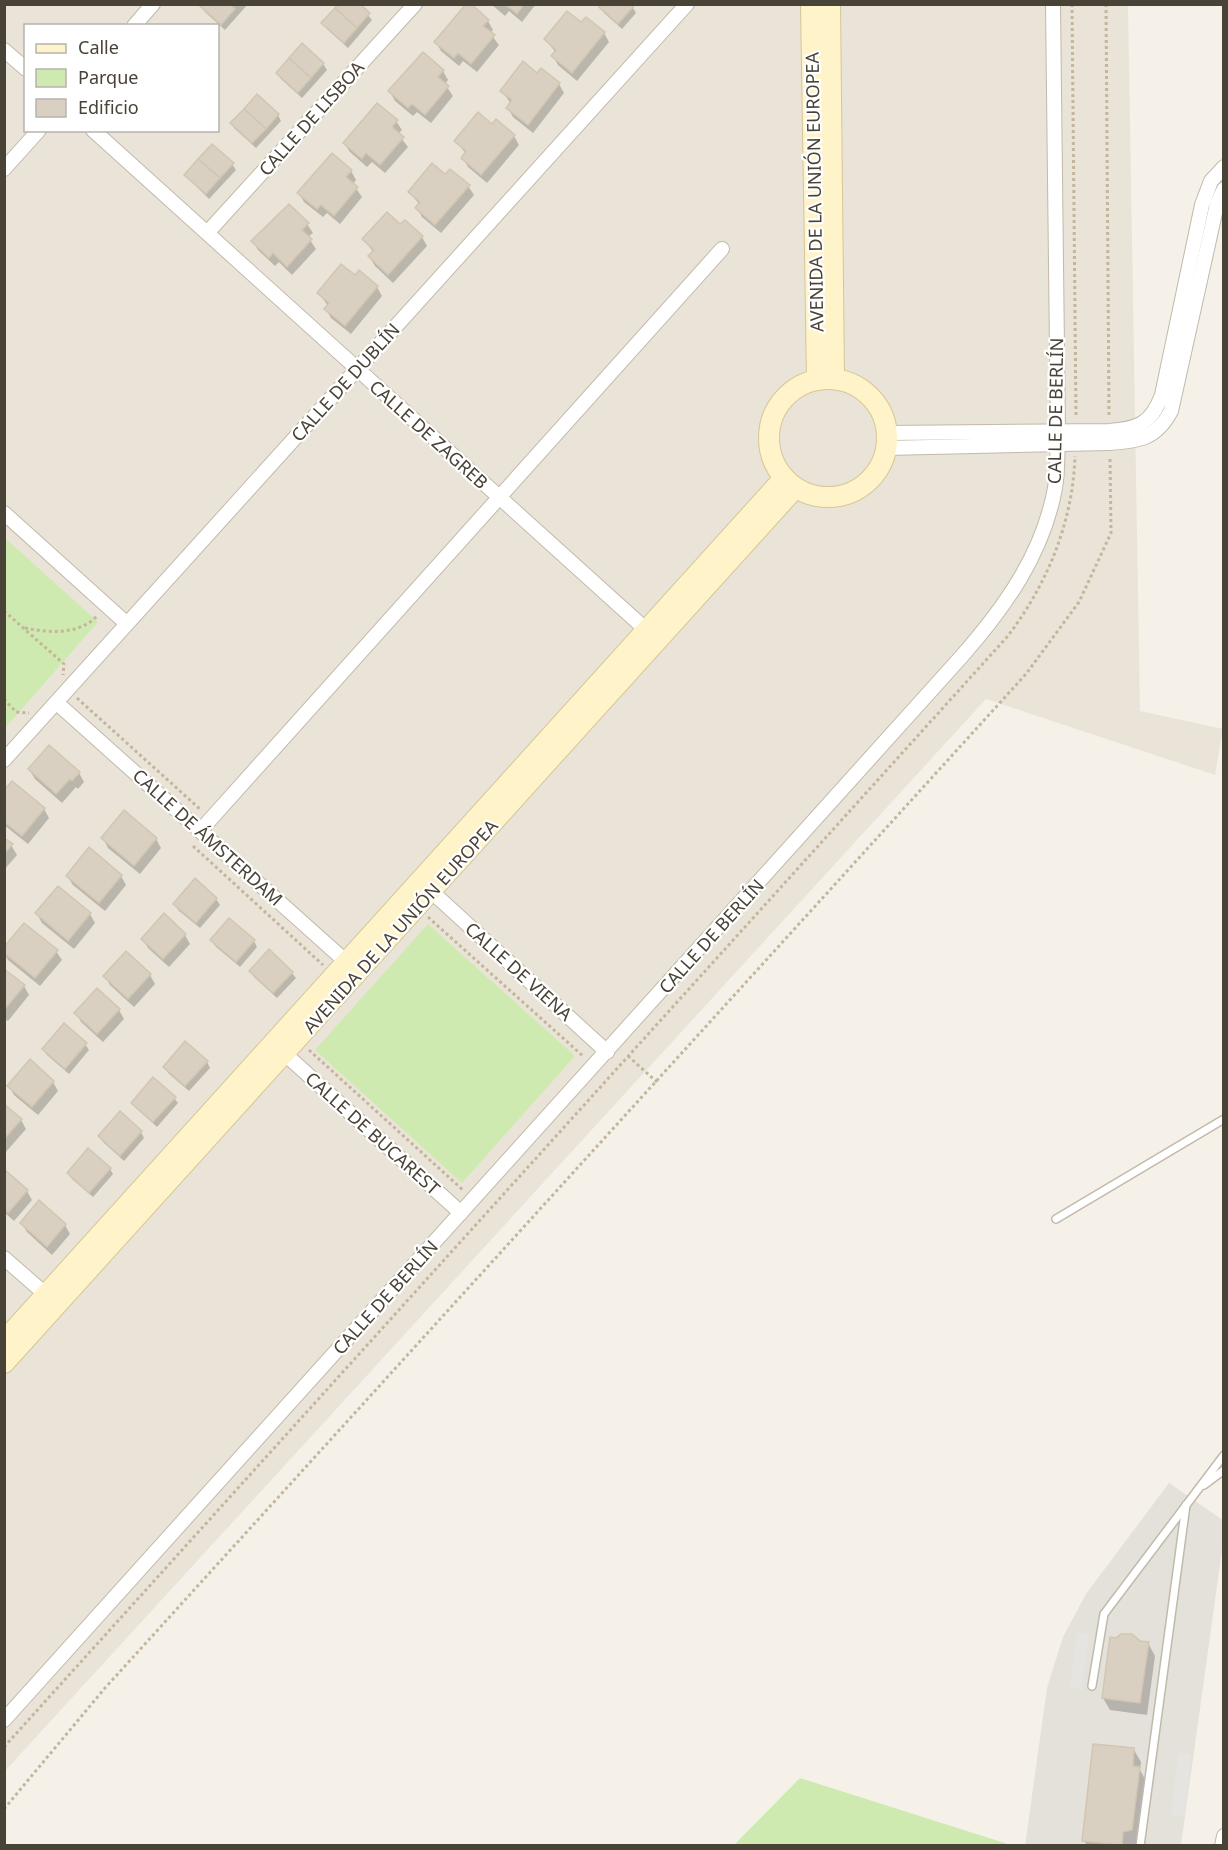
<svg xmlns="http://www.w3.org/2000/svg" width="1228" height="1850" viewBox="0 0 1228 1850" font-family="'Noto Sans',sans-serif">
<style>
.residential{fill:#e9e4d7;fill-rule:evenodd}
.industrial{fill:#e4e0da}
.green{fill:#cfeab1}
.parking{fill:#e6e4e1}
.shadow{fill:#0003}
.building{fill:#dad0c1;stroke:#d2c6b1;stroke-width:1.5}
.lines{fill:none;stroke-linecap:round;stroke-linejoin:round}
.lane-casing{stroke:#c1baab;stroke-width:10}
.street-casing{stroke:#c1baab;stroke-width:16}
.secondary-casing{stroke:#d6c698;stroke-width:22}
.path{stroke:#c3b69c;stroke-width:3;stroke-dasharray:3 3;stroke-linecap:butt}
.lane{stroke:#fff;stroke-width:7}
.street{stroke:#fff;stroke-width:14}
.secondary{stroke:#fff3c9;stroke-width:20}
.labels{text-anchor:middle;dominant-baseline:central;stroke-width:4.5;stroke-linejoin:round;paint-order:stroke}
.street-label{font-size:18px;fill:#494237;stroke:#fff}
</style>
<rect width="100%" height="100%" fill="#f5f1e9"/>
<!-- residential -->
<path class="residential" d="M5,5H1128L1140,711L1223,729L1215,775L986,699L5,1771ZM26,26H218V130H26Z"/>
<!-- industrial -->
<polygon class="industrial" points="1169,1483 1224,1521 1223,1543 1181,1845 1025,1846 1047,1688 1063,1637 1086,1594"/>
<!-- green -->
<g class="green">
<polygon points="5,538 98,622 5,728"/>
<polygon points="428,924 575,1056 462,1183 315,1050"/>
<polygon points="800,1778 1011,1845 734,1845"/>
</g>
<!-- parking -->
<g class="parking">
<polygon points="1077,1632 1089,1634 1082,1689 1070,1688"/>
<polygon points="1178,1753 1191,1754 1185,1817 1171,1816"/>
</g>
<!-- shadow -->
<g class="shadow">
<polygon points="203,4 248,4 225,30 205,12 202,6"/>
<polygon points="358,4 372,20 348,48 327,29 323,23"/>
<polygon points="491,4 536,4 522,22 509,11 505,16"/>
<polygon points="603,4 636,4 633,8 636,13 622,29 604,13 601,7"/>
<polygon points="488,21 493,30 490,33 499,45 477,72 463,61 459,66 441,51 436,42"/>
<polygon points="582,24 604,33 609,42 577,81 558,65 553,56 556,53 546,40"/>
<polygon points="302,45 323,64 327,70 302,98 281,79 277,73"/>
<polygon points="443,71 448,80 445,84 453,96 431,123 417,112 413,116 395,101 390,92"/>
<polygon points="538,75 559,84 564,93 533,133 513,117 508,108 511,104 502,91"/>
<polygon points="278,115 281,121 256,148 235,129 232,124"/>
<polygon points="396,121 402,130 398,134 408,147 385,173 372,162 367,167 350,152 344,143"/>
<polygon points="492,126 514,136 519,145 487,183 468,167 463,158 466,154 456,141"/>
<polygon points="232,164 236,170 209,199 190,180 186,175"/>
<polygon points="351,171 356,180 353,184 362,197 340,224 327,213 323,217 304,202 299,193"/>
<polygon points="445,176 468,186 474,195 441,233 422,217 417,208 420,205 409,192"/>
<polygon points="307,224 313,233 308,237 316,249 292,275 279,262 275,266 258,250 253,241"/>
<polygon points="401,226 422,237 427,246 393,283 375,266 369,256 373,252 364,239"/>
<polygon points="355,277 377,287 382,296 351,334 331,318 326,309 328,306 319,293"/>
<polygon points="29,769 79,773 84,782 78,789 76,787 62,803 35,779"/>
<polygon points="4,793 44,809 49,818 28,844 4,825"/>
<polygon points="103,838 156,839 161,848 140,874 108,848"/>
<polygon points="4,840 11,845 17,855 4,870"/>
<polygon points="67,876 121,876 126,885 105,911 73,885"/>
<polygon points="195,880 216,899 220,905 200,928 178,910 175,904"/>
<polygon points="37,914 90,914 95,923 74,949 42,923"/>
<polygon points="185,935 190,944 169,967 148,948 143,939"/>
<polygon points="212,940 254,941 257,947 240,967 215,946"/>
<polygon points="56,951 62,960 40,986 8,960 4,953"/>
<polygon points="4,971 24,986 29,995 8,1021 4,1019"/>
<polygon points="251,971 292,973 296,978 277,998 254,977"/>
<polygon points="150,975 155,984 134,1007 110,985 105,976"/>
<polygon points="119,1010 124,1019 103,1042 81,1022 76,1013"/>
<polygon points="85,1044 89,1050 69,1074 47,1055 43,1049"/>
<polygon points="207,1062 210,1068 189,1091 168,1073 165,1067"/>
<polygon points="53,1082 58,1091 38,1115 14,1095 9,1086"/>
<polygon points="174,1098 178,1103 157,1127 136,1108 133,1103"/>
<polygon points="4,1106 21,1120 26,1129 5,1153"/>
<polygon points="141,1132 144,1138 124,1161 103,1142 100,1137"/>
<polygon points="110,1169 113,1174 93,1197 72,1179 69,1173"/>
<polygon points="4,1171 27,1191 32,1200 14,1221 4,1212"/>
<polygon points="22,1223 65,1225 70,1234 52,1255 27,1232"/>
<polygon points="1148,1643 1155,1656 1147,1715 1110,1710 1103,1698"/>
<polygon points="1134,1750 1141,1762 1140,1770 1146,1781 1139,1843 1129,1846 1087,1846 1084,1840"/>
</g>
<!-- building -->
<g class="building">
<polygon points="201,4 230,4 235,9 221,25 200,6"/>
<polygon points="338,4 360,4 370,13 357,28 335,8"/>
<polygon points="466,4 471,4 489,20 483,26 495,35 471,64 458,53 454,58 434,42"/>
<polygon points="505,4 524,4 517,14"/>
<polygon points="601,4 631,4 633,7 618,24 599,7"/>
<polygon points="335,8 357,28 344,43 321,23"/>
<polygon points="567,11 581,22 586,17 605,32 572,73 551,56 556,50 544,39"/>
<polygon points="302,43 324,63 311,78 289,58"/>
<polygon points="423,52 444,70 438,77 449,86 425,115 412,104 408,108 388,91"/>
<polygon points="289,58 311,78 298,93 276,73"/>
<polygon points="523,61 537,73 541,68 560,83 528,125 506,108 512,100 500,91"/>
<polygon points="257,94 279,114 266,129 244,109"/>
<polygon points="377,103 398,120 392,127 404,137 380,165 366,153 362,159 343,143"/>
<polygon points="244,109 266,129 252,143 230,123"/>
<polygon points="478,112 492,124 496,119 515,135 481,175 461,158 466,151 454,141"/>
<polygon points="212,144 234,163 220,178 198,159"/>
<polygon points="332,153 352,170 346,177 358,187 334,216 321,205 317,209 297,193"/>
<polygon points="198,159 220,178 206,194 184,175"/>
<polygon points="432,163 445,174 450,169 470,185 435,225 415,208 420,202 408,192"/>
<polygon points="289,204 309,223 302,230 312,239 287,267 273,253 269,258 251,241"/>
<polygon points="387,212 400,224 405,220 423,236 388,275 368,256 374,250 362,239"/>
<polygon points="341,264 355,275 359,270 378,286 345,326 324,309 329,303 317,293"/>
<polygon points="49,745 80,772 72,781 70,779 56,794 28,769"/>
<polygon points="12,781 45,808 22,836 4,822 4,790"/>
<polygon points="124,810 157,838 134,866 101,838"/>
<polygon points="4,838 13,844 4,854"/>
<polygon points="89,847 122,875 99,903 66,876"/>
<polygon points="195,878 217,898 196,923 173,904"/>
<polygon points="58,886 91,913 68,941 35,913"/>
<polygon points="164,913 186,934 163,959 141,939"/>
<polygon points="229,918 255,940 236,962 210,940"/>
<polygon points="24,923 58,950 35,978 4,953 4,947"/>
<polygon points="269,949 293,972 273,993 249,971"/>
<polygon points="126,951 151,974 128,999 103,976"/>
<polygon points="4,969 25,985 4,1010"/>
<polygon points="97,988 120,1009 97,1034 74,1013"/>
<polygon points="64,1023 87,1043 65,1069 42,1049"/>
<polygon points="185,1041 208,1061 185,1086 163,1067"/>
<polygon points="30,1059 54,1081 32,1107 7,1086"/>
<polygon points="153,1077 176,1097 153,1122 131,1103"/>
<polygon points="4,1104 22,1119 4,1139"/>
<polygon points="120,1111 142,1131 120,1156 98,1136"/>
<polygon points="88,1148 111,1168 89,1193 67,1173"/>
<polygon points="4,1169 28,1190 8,1213 4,1209"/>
<polygon points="39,1200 66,1224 47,1247 20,1223"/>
<polygon points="1121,1634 1132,1634 1140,1641 1149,1642 1140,1703 1102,1698 1110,1637 1116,1638"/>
<polygon points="1093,1744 1134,1748 1133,1766 1140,1767 1132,1830 1123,1832 1122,1845 1082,1841"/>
</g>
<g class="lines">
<defs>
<g id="lane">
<polyline points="1056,1219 1224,1119"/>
<polyline points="1204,1485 1224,1470"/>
<polyline points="1092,1686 1104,1614 1224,1455"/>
<polyline points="1140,1846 1186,1505"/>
</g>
<g id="street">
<polyline points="134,26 153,4"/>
<polyline points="4,50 26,69"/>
<polyline points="93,130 653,636"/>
<polyline points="4,169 39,130"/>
<polyline points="208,232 415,4"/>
<path d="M887,433L1109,431C1138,429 1151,424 1162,395L1202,205L1211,181L1224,167"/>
<path d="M886,448L1109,443C1139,441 1156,439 1171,411L1217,204L1224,189"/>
<polyline points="4,513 126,623"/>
<polyline points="57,703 352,967"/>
<polyline points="4,760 687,4"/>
<polyline points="200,831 722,249"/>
<polyline points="431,891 607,1052"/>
<polyline points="285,1054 461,1213"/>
<polyline points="4,1258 51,1299"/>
<path d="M4,1720L962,656C1005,607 1043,554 1055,488C1058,472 1057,454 1058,437L1053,4"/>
<polyline points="1222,1846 1224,1836"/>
</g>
<g id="secondary">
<polyline points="811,4 817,380"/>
<polyline points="830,4 834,379"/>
<circle cx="828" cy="438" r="59"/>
<polyline points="4,1341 784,478"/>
<polyline points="4,1363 795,488"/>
</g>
</defs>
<!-- lane casing -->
<use href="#lane" class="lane-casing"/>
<!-- street casing -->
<use href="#street" class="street-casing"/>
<!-- secondary casing -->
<use href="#secondary" class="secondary-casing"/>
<!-- path -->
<g class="path">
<polyline points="1072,4 1076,417"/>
<polyline points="1106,4 1109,417"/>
<polyline points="4,611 64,664 63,675"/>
<path d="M25,628C49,633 79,635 97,616"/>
<polyline points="77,698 201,810"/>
<polyline points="4,699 16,712 29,713"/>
<polyline points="193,846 323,965"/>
<polyline points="428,917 584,1057"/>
<polyline points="309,1050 464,1191"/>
<polyline points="628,1056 657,1082"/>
<path d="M4,1747L1007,637C1047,585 1073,522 1075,456"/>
<polyline points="4,1809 105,1688 1026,674 1079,602 1111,533 1110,456"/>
</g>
<!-- lane -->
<use href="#lane" class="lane"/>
<!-- street -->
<use href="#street" class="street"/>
<!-- secondary -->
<use href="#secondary" class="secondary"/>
</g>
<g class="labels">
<!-- street labels -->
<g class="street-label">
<text transform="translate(311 118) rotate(-48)">CALLE DE LISBOA</text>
<text transform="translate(814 192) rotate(-91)">AVENIDA DE LA UNIÓN EUROPEA</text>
<text transform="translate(345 382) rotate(-48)">CALLE DE DUBLÍN</text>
<text transform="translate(1055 411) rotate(-89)">CALLE DE BERLÍN</text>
<text transform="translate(429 434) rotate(42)">CALLE DE ZAGREB</text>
<text transform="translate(208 837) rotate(42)">CALLE DE ÁMSTERDAM</text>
<text transform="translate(400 926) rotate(-48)">AVENIDA DE LA UNIÓN EUROPEA</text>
<text transform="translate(711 936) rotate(-48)">CALLE DE BERLÍN</text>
<text transform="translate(519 971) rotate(42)">CALLE DE VIENA</text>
<text transform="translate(373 1133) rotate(42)">CALLE DE BUCAREST</text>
<text transform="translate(385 1297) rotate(-48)">CALLE DE BERLÍN</text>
</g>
</g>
<!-- border -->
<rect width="1228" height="1850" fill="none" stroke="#494237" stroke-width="12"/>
<!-- legend -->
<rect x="24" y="24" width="195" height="108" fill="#ffffff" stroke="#b6b3af" stroke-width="1.5"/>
<rect x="36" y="44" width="30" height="9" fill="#fff3c9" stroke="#b6b3af" stroke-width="1.5"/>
<text x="78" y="54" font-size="18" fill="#494237">Calle</text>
<rect x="36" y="69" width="30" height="18" fill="#cfeab1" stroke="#b6b3af" stroke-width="1.5"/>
<text x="78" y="84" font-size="18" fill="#494237">Parque</text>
<rect x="36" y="99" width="30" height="18" fill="#dad0c1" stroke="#b6b3af" stroke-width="1.5"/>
<text x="78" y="114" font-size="18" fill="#494237">Edificio</text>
</svg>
